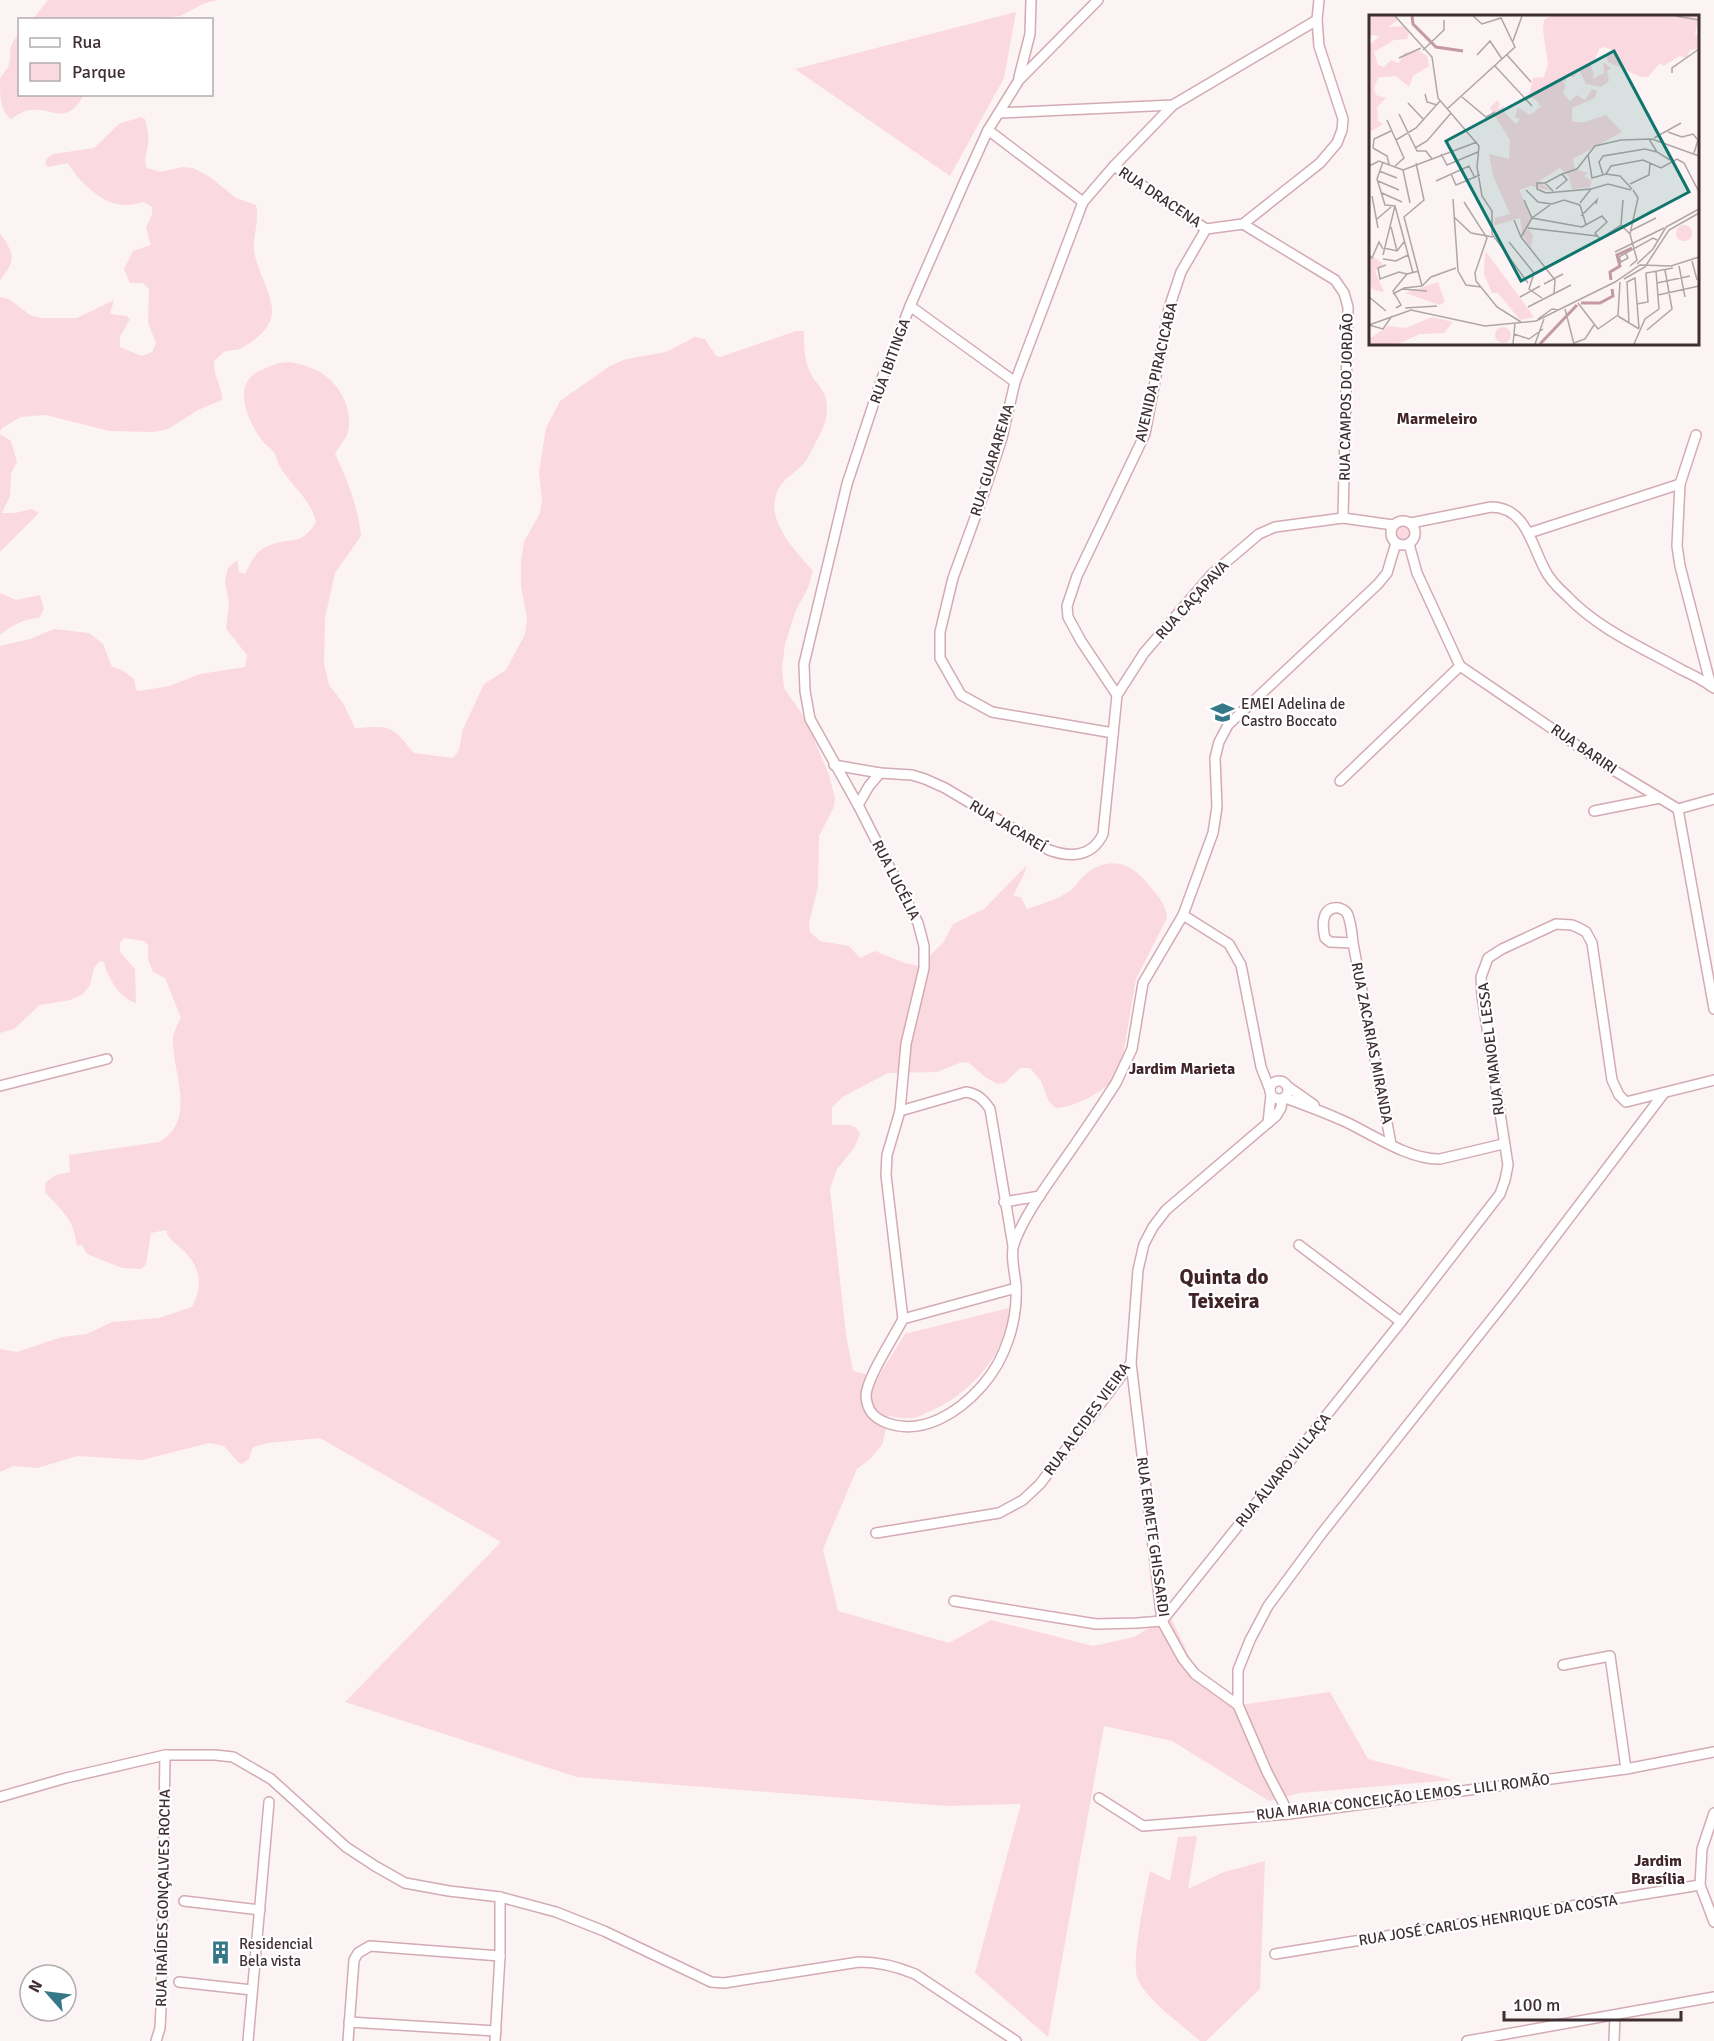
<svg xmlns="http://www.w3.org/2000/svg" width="1714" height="2041" viewBox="0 0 1714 2041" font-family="Signika,sans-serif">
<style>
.green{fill:#fbd9e0}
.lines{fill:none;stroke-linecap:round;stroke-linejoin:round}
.minor-casing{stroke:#d3abb3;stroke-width:12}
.minor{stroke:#fff;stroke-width:9}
.labels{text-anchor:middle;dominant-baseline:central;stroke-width:4.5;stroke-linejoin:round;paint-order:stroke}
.street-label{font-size:15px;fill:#3f2f32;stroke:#fff}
.poi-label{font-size:15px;fill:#3f2f32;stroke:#fff;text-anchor:start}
.neighbourhood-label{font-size:16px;font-weight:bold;fill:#41232a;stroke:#fff}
.district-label{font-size:21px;font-weight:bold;fill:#41232a;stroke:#fff}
.inset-river{fill:none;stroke:#c499a1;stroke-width:3}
.inset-road{fill:none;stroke:#b0a5a7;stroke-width:1.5}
.view{fill:#0f766e;fill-opacity:0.15;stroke:#0f766e;stroke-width:3}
.inset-edge{fill:none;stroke:#3f2f32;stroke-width:3}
</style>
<rect width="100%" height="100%" fill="#fcf3f5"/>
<!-- green -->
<g class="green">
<polygon points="48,0 218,0 205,3 180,16 143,20 33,19"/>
<polygon points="1016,12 1004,78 950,176 795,69"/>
<path d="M19,34L20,94L84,95C65,127 55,107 29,110C23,111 16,116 11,119C0,111 0,94 0,80C1,74 8,70 9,64C13,48 6,49 19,34Z"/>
<path d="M140,117L145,119C147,127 149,135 148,144C147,153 143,159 147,168L161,172L182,167L193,168L210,177L236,198L256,205C260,222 251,240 255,256C266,297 293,318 242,348C237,351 230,349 224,352C221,354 217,359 214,361C213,376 222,385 222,400L198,410L168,429L153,432L110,431L46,415L20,417L1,429L0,434L11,441L17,462L11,473L10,496L2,513H15L32,509L39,513L0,552V297L9,299L30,315L41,318H77L114,300L110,314L127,316L130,319L120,337V347L142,356L152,352L156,343L148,323L149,289L143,283H130L124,269L133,251L151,245L146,228L152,214V207L144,202C138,203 131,205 125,205C103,205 78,181 68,163L48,167L45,164L47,158L54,154L94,148L119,124Z"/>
<path d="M0,233C14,254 17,259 0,280Z"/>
<path d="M796,331H804C804,345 804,359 810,372C816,385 827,390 827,408C827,421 822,431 816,442C812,449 809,457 805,462C797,472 785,477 779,488C762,518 795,550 813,571L808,588L796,610L785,644L782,668L784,688L805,718L829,775L835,798L834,807L819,836L818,887L809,923L810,932L820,941L849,946L860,958L875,951L905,963L919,966L943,943L953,924L984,909L1026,866L1025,872L1013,896L1021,897L1027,909C1041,904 1059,899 1070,891C1076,887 1080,878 1086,874C1108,856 1131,862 1147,883C1156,894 1166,903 1167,918L1136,979L1120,1073C1105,1091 1079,1106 1056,1108L1049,1102L1041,1081L1030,1068H1020L1005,1083L998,1084L985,1077L969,1063L962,1062L937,1072L888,1073L844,1096L832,1107V1125C843,1125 856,1122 860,1134L854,1148L837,1169L830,1189L846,1335L853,1371L878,1377L905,1334L1009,1308C1008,1355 967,1397 926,1413C922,1415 917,1418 912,1418C905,1419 896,1417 889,1416L882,1445L870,1459L857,1469L823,1549L838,1611L949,1643L991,1620L1093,1646L1134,1637L1170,1616L1197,1673L1240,1705L1330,1692L1368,1759L1452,1780L1300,1793L1269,1801L1172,1741L1104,1726L1048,2037L975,1973L1021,1804L946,1806L577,1777L345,1702L501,1542L320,1438L268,1443L253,1447L249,1459L242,1464L238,1462L224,1446L209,1443L142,1460L78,1456L37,1468L13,1466L0,1472V1349L17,1352L62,1337L87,1334L112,1322L159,1318L192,1307C203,1286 201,1268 184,1251C177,1244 168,1240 166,1230L151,1233L146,1264L141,1269L122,1268L87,1254L82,1245L77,1246C74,1219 62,1211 45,1192L46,1182L56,1175L70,1172L69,1155L159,1142C198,1120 172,1073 173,1039C173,1032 178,1024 181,1018L165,978L153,972L148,959V945L144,941L124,938L120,943V952L135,969L136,1003C120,999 107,977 104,962L100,961L94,968L90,985L83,994L70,1000L40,1005L14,1029L0,1033V646L30,639L54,629L89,633L103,644L112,667L122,670L134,679L136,690L139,691L169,686L200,674L245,667L247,655L226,629L229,603L225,581L228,568L237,560L239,572L245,574C251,563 255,551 268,546C289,536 301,548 316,522C311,499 290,485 279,465C277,461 276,456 274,452C271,448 267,446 264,443C249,424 230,385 259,371C282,361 287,359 311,368C336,376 356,409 347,435C344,441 338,448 335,454C348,481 358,507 361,536L335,573L325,618L324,664L329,685L343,703L355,728C392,726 390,724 414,753L453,758L459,750L463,729L484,684L506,670L525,634L527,618L521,586V561L524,542L540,513L542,500L539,472L546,428L560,401L610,366L626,359L666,352L695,337L705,339L716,356L720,357Z"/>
<circle cx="1404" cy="534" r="8"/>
<path d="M0,593L16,600L40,595L44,609L39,618C23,619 12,625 0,635Z"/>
<path d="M1197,1836L1188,1889L1224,1872L1265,1861L1260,1989L1206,2041H1200C1181,2024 1149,2002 1138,1980C1130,1964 1146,1891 1150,1871L1170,1881L1178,1837Z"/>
</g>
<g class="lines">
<defs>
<g id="minor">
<polyline points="1019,77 1030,34 1031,0"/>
<polyline points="999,113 1173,105 1317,20"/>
<polyline points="988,130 1083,202"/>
<polyline points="1114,166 1206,229"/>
<polyline points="1243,224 1335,280 1344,293 1348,307 1343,518"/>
<polyline points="910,306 1015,382"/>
<polyline points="1696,435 1680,484 1677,546 1680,566 1711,686"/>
<circle cx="1403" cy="533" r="12"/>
<path d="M1411,523L1491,507C1525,507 1531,543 1544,568C1549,579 1558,588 1567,596C1598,629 1643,648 1682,670C1693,675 1704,681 1714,688"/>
<polyline points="1529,533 1680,484"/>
<polyline points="1409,544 1417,573 1460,666"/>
<polyline points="1460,666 1610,768 1678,809 1714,799"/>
<polyline points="1117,695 1081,641 1068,617 1067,606 1077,576 1145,434 1169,308 1181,272 1206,229 1243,224 1320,163 1337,143 1342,130 1343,119 1319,46 1317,20 1319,0"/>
<polyline points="1113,733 992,712 961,695 940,658 940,632 953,578 984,493 1002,438 1015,382 1083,202 1114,166 1173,105"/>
<path d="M834,765L880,773L912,775L925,779L945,788L1049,850C1071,858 1092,857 1103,834L1117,695L1144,653L1212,574L1259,534L1275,527L1343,518L1393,525"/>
<polyline points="1340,781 1460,666"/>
<polyline points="858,805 869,786 880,773"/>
<polyline points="1678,809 1714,1009"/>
<polyline points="1594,811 1660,798"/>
<polyline points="1183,915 1213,833 1217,807 1215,758 1219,742 1228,725 1378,584 1387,573 1396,543"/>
<path d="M1353,943L1330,942L1325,938C1322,926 1321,906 1339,908C1342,909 1345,910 1347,913C1351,921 1352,934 1353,943L1391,1144"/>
<circle cx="1279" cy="1090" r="9"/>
<polyline points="0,1086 107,1059"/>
<polyline points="1287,1086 1314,1105"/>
<path d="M1285,1098C1305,1105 1326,1113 1346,1122C1373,1135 1410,1160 1440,1159L1503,1144"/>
<polyline points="900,1111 906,1044 924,968 924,946 918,923 858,805 810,719 805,691 804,664 847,484 881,381 910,306 963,185 988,130 1019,80 1098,0"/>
<polyline points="1268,1123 1271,1095"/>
<polyline points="1004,1202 1040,1196"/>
<polyline points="1299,1245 1401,1322"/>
<path d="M1013,1246L990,1109C983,1099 978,1094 966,1092L900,1111L887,1155L886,1175L903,1319L1016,1288"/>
<path d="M903,1319C894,1337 866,1379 866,1396C867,1411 874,1418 887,1423C923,1436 959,1412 982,1386C1006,1359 1018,1320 1016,1285C1015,1273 1010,1255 1014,1244C1023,1218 1044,1189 1060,1166C1079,1139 1098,1111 1116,1083L1132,1049L1143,983L1183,915L1229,944L1241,965L1261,1067L1270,1090"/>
<polyline points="1131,1363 1162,1621 1183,1659 1195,1674 1238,1705 1267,1772 1289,1814"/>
<polyline points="876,1533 999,1513 1023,1500 1040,1484 1131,1363 1138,1270 1144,1244 1153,1227 1166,1210 1276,1116 1281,1108 1282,1099"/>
<polyline points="954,1601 1096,1624 1137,1623 1162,1621 1401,1322 1500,1194 1505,1180 1508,1165 1482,996 1481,977 1488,958 1502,949 1556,924 1572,925 1579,928 1586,932 1592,943 1612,1080 1619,1095 1626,1102 1714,1080"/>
<polyline points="1563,1665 1610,1656 1626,1769"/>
<polyline points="1238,1705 1238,1670 1250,1640 1268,1606 1322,1533 1513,1292 1664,1093"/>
<path d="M0,1797L66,1778L165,1755H215L233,1757L271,1779L346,1847L375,1866L405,1883L449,1891L500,1897L556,1912L604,1931L711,1982L724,1983L859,1962C880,1962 896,1966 915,1974L1016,2041"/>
<polyline points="1099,1798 1143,1826 1289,1814 1626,1769 1714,1752"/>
<polyline points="1714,1813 1702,1849 1700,1885 1714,1922"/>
<polyline points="184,1901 260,1910"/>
<polyline points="1275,1954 1700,1885"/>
<polyline points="179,1982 252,1990"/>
<polyline points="349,2022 496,2031"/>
<polyline points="156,2041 160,2028 161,2008 165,1755"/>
<polyline points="248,2041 269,1802"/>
<polyline points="348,2041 354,1960 358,1953 370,1946 500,1956"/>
<polyline points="495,2041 500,1956 500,1897"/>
<polyline points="1467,2041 1714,1997"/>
<polyline points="1614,2041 1615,2015"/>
</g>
</defs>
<!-- minor casing -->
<use href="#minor" class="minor-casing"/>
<!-- minor -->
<use href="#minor" class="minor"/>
</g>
<!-- icons -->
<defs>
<symbol id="school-bare" viewBox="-9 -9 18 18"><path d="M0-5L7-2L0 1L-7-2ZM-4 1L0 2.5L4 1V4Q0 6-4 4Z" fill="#357888" stroke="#fff" stroke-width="2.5" paint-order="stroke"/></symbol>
<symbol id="building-bare" viewBox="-9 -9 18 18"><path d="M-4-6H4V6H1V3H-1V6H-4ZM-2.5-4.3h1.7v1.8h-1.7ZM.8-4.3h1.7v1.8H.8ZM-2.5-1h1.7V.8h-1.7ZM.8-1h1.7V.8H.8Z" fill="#357888" stroke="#fff" stroke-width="2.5" paint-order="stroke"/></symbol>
</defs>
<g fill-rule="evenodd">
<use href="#school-bare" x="1206" y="696" width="33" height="33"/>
<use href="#building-bare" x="204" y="1936" width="33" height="33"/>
</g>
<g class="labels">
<!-- street labels -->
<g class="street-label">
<text transform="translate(1160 197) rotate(34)">RUA DRACENA</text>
<text transform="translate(890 361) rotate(-70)">RUA IBITINGA</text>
<text transform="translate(1156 372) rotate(-77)">AVENIDA PIRACICABA</text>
<text transform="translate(1346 397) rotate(-89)">RUA CAMPOS DO JORDÃO</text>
<text transform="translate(992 460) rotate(-73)">RUA GUARAREMA</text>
<text transform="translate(1192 600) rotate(-48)">RUA CAÇAPAVA</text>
<text transform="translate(1584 749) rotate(34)">RUA BARIRI</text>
<text transform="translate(1008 826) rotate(31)">RUA JACAREÍ</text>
<text transform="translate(896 880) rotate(63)">RUA LUCÉLIA</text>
<text transform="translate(1372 1043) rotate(79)">RUA ZACARIAS MIRANDA</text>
<text transform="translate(1491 1049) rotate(-97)">RUA MANOEL LESSA</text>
<text transform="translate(1087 1419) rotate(-54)">RUA ALCIDES VIEIRA</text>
<text transform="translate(1283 1470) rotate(-51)">RUA ÁLVARO VILLAÇA</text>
<text transform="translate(1153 1537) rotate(82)">RUA ERMETE GHISSARDI</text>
<text transform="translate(1403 1797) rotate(-7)">RUA MARIA CONCEIÇÃO LEMOS - LILI ROMÃO</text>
<text transform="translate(163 1898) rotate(-89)">RUA IRAÍDES GONÇALVES ROCHA</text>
<text transform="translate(1488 1920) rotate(-9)">RUA JOSÉ CARLOS HENRIQUE DA COSTA</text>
</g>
<!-- poi labels -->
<g class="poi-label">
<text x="1241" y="704">EMEI Adelina de<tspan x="1241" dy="17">Castro Boccato</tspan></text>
<text x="239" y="1944">Residencial<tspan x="239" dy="17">Bela vista</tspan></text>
</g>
<!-- neighbourhood labels -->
<g class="neighbourhood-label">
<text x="1437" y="419">Marmeleiro</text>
<text x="1182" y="1069">Jardim Marieta</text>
<text x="1658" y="1861">Jardim<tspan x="1658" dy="18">Brasília</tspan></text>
</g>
<!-- district labels -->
<g class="district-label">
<text x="1224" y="1277">Quinta do<tspan x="1224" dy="24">Teixeira</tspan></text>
</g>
</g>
<!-- overview -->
<g transform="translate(1369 15)">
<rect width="330" height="330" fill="#fcf3f5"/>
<path d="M0,1H25L29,5L19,12L36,11L40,18L38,24L25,25L5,37L9,50L15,52L22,45L30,48L35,38L49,35L58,41L60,51L44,61L40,72L27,61L3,63H9L5,73L7,80L17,83L8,92L9,106L14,109L3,116L0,114V30L11,21L1,20ZM181,1H330L326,19L330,21V33L321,35L317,43L311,41L294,51L291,48L279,62H272L239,47L237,41L249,38L236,32L230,34L225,48L221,49L225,59L223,64L235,58L234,47L242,53L238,56L240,66L232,72L217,69L210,55L205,62L197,61V67L192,64L197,71L194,78L201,86L208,80L216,85L223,74L228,76L226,83L203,93V107H216L237,100L253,117L204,144L206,154L219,158L215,161L223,166L221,172L203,174L200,162L191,153L170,166L182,176L162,171L150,175L164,203L159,213L164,220L162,233L153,219L151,203L124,211L126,203L141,199L124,161L120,139L140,144L141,125L121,93L128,85L131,89L128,94L135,91V97L147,109L151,104L146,102L149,92L161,100L174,90L169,91L170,87L160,81L164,63L175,62L179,49L174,15L175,5ZM307 218a8 8 0 1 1 16 0a8 8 0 1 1-16 0ZM116,237L118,238L165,302L151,305L129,278H123L115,259ZM5,242L14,249L6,256L15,277L4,275L0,268V243ZM69,267L76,287L71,290L36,278ZM63,302L84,307L75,318L51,319L29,329H0V324L19,311L37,313ZM126 320a8 8 0 1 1 16 0a8 8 0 1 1-16 0Z" fill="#fbd9e0"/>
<path class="inset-river" d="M43,1L44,9L67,32L94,36M242,265L241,257L251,251L248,240L263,233M212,288H231L244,281L243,274M171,329L208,290"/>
<path class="inset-road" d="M26,1L63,42L69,83L110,131L108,152L113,181L123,196V219L159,268M307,1L330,5M144,26L153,1M54,35L75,15V5M108,40L121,26L133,44M138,40L162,67M30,43L52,33M126,51L163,91M303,58V53L330,34M56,79L58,87L68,90M93,82L117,102L126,97M39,88L55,105M78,94L146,32L132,3L113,9L104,1M30,99L48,136H57L63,144M18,105L35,143L26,151M299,117L313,122L324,119L329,125L325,138M285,123L312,108M280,124L288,137L301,145M27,125L47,113L71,86M4,133L5,124L22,116M4,133L18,141L20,149M46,133L58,126L82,98M72,139L78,150L109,137M219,139L223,163L237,159L251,161L263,174M14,147L8,164L16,190L26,191L14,240M47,148L55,185L35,202L53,271M0,151L10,146L34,155M10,156L28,163M82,159L87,170L111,160M193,159L208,154L226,131L252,125L283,124L330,141M237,159L242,151L274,145L292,153L308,144L315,148L330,177M234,160L230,147L234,141L276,134L288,137M9,166L30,175M67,166L100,151L106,163M176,168H168V174L177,178L222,174L211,188M261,169L280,160L281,148M222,174L239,169L262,175M157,175L169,187L183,189L195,185L211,190M184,176L176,168L193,159L198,165L187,174M13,178L33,187M3,181L9,213M84,184L89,256L97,270L112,272M155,185L163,203L213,212L233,201L238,207L226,218L231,224L252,210M254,185L252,210L261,219M95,187L118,223L106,258L107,266L128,292L152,307M41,188L34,155L108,127M211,190L217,210M26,191L44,258M212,201L228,185L227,189M85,202L102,218L124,222M8,204L22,192M145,205L152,222L186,265L185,278M264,207L284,195M22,212L28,236M159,213L228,221M261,216L287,203M152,222L163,203L181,190M140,227L165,258M15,233L28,236L35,227M246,237L295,213M257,239L259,243L252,247L250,242L284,223L288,225M0,240L3,243L10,227L14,234M14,244L27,246L39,240M323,246L328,265M268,249L284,234L297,212L330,194M17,250L9,253L11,264L30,257L38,259M261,251L268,245L261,219L269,183L264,175M310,251L316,282M165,258L160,274L173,283M255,264L276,252L300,215L330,198M288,268L321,261M175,269L194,259M53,271L62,262L87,253M33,274L58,276M24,279L35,273L53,271M289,280L330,271M0,282L17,296M151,282L171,271M209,288L229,314L249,300M268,289L279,287L277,258L304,253M159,292L202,270M27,293L32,290L24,276L38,259L50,256M36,293L68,291M196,294L205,329M249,300L251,267M249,301L270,314M169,304L183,294L190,295M260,308L258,267L266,263L270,313M0,310L42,295L116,311L167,306L246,267L271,250L302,251L330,242M0,310L14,314L23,301M278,315L303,294L296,255M145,319L160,324L174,314M205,328L216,324L225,310M144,329L146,308M166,329L175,304M265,329L276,304L290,294L287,256"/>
<path class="view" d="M245,36L320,177L152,266L77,126Z"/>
<rect width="330" height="330" class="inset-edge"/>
</g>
<!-- legend -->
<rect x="18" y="18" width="195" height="78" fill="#ffffff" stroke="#b2acad" stroke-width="1.5"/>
<rect x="30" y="38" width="30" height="9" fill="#ffffff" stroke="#b2acad" stroke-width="1.5"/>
<text x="72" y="48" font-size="18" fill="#3f2f32">Rua</text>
<rect x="30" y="63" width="30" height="18" fill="#fbd9e0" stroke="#b2acad" stroke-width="1.5"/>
<text x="72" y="78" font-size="18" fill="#3f2f32">Parque</text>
<!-- north arrow -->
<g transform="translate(48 1993) rotate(298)"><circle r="28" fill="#ffffff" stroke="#b2acad" stroke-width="1.5"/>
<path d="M0-4.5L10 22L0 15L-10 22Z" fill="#357888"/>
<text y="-9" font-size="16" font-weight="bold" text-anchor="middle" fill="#3f2f32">N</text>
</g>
<!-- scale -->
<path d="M1504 2011v9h177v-9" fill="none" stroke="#3f2f32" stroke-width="3"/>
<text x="1513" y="2011" font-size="18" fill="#3f2f32" stroke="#ffffff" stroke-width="4.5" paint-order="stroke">100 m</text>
</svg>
